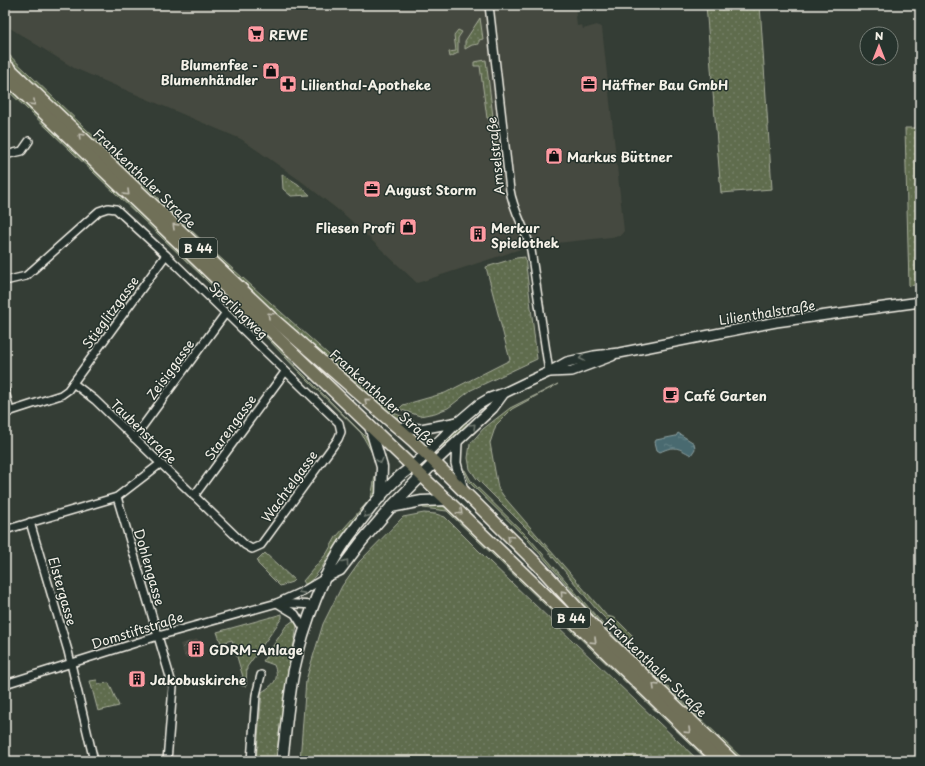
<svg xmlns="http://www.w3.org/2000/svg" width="925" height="766" viewBox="0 0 925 766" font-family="'Playpen Sans',sans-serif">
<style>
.built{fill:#45493f}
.industrial{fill:url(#industrial-furrows)}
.grass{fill:url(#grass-dots);stroke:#a9ae9b}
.water{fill:url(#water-ripples);stroke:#8da0a0}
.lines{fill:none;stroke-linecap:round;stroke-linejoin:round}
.minor-casing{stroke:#f4f1e8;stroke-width:10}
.tertiary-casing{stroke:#f4f1e8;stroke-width:12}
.secondary-casing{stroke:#f4f1e8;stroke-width:13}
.primary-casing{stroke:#f4f1e8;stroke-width:14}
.minor{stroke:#26332d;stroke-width:7}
.tertiary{stroke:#26332d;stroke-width:9}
.secondary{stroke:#26332d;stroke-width:10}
.primary{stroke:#706f59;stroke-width:11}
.oneway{stroke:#bfbdaf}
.oneway2{stroke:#6e766e}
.labels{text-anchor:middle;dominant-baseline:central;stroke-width:3;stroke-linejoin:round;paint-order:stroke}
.shield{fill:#26332d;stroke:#b6b8b0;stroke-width:1}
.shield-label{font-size:12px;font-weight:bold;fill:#f4f1e8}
.poi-label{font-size:13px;font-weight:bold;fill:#f4f1e8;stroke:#26332d;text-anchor:start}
.street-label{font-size:13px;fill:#f4f1e8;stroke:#26332d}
</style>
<defs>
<pattern id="industrial-furrows" width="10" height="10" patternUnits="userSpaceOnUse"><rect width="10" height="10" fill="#45493f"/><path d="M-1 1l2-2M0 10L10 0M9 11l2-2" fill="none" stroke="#60645b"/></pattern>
<pattern id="grass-dots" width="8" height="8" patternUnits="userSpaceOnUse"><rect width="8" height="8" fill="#5e6c4e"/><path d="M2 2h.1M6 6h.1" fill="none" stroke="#768168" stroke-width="1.8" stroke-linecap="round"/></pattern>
<pattern id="water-ripples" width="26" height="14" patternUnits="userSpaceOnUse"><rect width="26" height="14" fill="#496a70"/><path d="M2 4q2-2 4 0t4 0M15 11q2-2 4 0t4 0" fill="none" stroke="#648084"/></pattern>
</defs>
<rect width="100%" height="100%" fill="#343d35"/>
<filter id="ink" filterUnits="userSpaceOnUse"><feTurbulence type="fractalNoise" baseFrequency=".025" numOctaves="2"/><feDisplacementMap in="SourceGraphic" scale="8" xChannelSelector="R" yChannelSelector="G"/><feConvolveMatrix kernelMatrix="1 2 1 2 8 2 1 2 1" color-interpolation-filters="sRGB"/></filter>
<g filter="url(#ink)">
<!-- built -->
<polygon class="built" points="5,5 575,5 577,26 582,25 583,29 597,25 602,28 624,231 620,236 530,246 417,283 346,216 301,181 241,139 74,68 5,25"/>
<!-- industrial -->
<polygon class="industrial" points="198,639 202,653 185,658 180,644"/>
<!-- grass -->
<g class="grass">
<polygon points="706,5 760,5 772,189 721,193"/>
<polygon points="480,18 483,39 479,40 479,44 472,45 465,49 465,41"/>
<polygon points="458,30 462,32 458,38 458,53 450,57 449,52 456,51 454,35"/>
<polygon points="5,51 215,253 394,413 413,421 415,424 401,420 392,415 355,381 285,324 5,55"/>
<polygon points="486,60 497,149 493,150 489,118 487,118 480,66 474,66 474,62"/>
<polygon points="5,84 271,339 295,366 365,436 370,443 377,462 375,461 371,451 361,433 302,375 269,340 5,88"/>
<polygon points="905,128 920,128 920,284 909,286"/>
<polygon points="282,174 298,184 310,195 291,196 283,189"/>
<polygon points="525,257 537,359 471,390 448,408 435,413 420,416 399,409 403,405 445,393 510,360 486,267 516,258"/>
<polygon points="558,384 512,409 496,425 490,443 498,488 505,498 607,616 615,618 633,636 632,640 627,640 596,609 543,545 477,479 470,469 468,458 470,444 483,429 510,408"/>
<polygon points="466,422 469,425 445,450 441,446"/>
<polygon points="464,470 465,470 471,481 530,539 607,629 745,761 741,761 612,637 528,540 469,482"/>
<path d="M378,472C377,482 378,493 373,502C366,514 353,523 344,534C331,551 322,572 306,585L303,581L327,553L336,537L371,498L375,476Z"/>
<polygon points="437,505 449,508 713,761 708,761 447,511 423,508 423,506"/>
<polygon points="424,513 436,514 445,517 491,563 699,761 300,761 306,680 323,624 342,586 359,562 403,517"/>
<polygon points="265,553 294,580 292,582 280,586 258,564 257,561"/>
<polygon points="282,614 282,618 247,667 246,686 242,686 240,678 243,677 232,640 221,643 217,632"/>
<path d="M294,620L297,625L295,638L287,679L276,761H256L262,692C274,684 280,680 274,665L263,661L286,626Z"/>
<polygon points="97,680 98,684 109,683 119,706 98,711 90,681"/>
</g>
<!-- water -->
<path class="water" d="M678,433L694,443L695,449L691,455C678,448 675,445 660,452L657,450L655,442L656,440L676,436Z"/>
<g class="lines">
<defs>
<g id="minor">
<path d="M489,5L510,190C513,211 526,229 531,250L549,372"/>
<polyline points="5,155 22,151 29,141"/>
<polyline points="5,281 26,276 99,211 108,208 116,209 166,255 339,423 341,432 338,439 261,545 252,549 245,545 95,400 73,383 68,390 61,395 5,413"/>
<polyline points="73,383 166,255"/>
<polyline points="5,391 10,412"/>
<polyline points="134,438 225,314"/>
<polyline points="194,496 285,372"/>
<polyline points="117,497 173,687 167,761"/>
<polyline points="30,522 68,651 94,761"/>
<polyline points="5,530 117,497 160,464"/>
<polyline points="277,603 295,614 305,630"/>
<polyline points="279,603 314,605"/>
<polyline points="5,684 158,636 277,603 303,591 325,578"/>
<polyline points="251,761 256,695 261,675"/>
</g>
<g id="tertiary">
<polyline points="549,372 572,371 612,356"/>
<polyline points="397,427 421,429 458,422"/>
<polyline points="457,442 456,463 463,490"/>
<polyline points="426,454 458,422 478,405 490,398 504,393 527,382 549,372 567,362 594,356 619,353 776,322 920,302"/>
<polyline points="434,463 493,408 504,393"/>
</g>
<g id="secondary">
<polyline points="370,426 382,467 381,497"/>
<polyline points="391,507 422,501 448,500"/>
<polyline points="325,577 340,570 362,541 391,507 434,463"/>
<path d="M282,761C286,731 288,700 294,670C303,627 324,569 351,534C366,514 382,492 400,476C409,469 418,462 426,454"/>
</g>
<g id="primary">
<polyline points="5,64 272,318 413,441 538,565 598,631 733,761"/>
<polyline points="5,76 719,761"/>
</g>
</defs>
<!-- minor casing -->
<use href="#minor" class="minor-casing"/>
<!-- tertiary casing -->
<use href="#tertiary" class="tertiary-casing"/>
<!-- secondary casing -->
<use href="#secondary" class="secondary-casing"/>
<!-- primary casing -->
<use href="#primary" class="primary-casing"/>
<!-- minor -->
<use href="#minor" class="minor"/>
<!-- tertiary -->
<use href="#tertiary" class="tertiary"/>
<!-- secondary -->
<use href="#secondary" class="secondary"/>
<!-- primary -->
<use href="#primary" class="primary"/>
</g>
<!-- one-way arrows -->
<defs><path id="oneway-chevron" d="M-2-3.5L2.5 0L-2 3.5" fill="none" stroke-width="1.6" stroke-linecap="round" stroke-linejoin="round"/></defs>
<g class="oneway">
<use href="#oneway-chevron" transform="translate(33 103) rotate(44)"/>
<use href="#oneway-chevron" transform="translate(81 136) rotate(-136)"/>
<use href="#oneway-chevron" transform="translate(127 193) rotate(44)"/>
<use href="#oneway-chevron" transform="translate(175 226) rotate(-136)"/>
<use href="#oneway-chevron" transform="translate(270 315) rotate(-137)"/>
<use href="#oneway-chevron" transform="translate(367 401) rotate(-139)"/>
<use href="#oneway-chevron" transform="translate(460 512) rotate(44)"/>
<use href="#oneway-chevron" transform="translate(510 538) rotate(-136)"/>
<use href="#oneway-chevron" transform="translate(563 593) rotate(-132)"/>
<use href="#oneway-chevron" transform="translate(594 641) rotate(44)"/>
<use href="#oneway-chevron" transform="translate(655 686) rotate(-136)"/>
<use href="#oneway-chevron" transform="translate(688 731) rotate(44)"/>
</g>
<g class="oneway2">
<use href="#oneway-chevron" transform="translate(582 358) rotate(168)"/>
<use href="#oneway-chevron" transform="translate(473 426) rotate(-45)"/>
<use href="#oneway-chevron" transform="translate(380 461) rotate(77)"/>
<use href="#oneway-chevron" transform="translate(366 515) rotate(129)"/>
<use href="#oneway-chevron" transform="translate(346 562) rotate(-53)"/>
<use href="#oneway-chevron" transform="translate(301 591) rotate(152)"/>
</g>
</g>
<!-- icons -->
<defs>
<symbol id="supermarket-square" viewBox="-11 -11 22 22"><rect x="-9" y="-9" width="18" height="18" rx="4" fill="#ff9aa2" stroke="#26332d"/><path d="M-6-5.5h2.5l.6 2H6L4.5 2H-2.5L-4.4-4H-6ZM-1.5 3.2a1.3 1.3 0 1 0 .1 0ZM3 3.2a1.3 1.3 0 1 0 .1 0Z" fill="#111"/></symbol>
<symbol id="shop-square" viewBox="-11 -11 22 22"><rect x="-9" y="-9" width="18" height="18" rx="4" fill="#ff9aa2" stroke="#26332d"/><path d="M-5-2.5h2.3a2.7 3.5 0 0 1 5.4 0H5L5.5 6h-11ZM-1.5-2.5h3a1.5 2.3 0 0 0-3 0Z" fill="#111"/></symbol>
<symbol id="pharmacy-square" viewBox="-11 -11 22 22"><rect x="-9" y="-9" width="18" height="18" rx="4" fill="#ff9aa2" stroke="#26332d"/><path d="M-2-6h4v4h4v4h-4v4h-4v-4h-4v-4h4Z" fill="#111"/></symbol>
<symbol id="office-square" viewBox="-11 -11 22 22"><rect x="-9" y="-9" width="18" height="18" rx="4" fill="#ff9aa2" stroke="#26332d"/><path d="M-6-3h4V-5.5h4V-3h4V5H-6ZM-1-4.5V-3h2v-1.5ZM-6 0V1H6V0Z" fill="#111"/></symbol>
<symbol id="building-square" viewBox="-11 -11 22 22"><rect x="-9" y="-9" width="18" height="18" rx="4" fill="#ff9aa2" stroke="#26332d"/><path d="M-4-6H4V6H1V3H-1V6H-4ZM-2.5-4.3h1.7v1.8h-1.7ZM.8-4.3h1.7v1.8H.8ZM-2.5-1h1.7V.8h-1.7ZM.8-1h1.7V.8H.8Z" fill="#111"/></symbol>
<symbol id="cafe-square" viewBox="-11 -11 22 22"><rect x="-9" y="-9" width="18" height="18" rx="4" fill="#ff9aa2" stroke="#26332d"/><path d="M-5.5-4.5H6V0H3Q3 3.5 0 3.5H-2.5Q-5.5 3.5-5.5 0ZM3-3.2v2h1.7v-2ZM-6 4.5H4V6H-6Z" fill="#111"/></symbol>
</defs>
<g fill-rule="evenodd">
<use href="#supermarket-square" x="246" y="24" width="20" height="20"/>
<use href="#shop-square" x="261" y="61" width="20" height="20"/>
<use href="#pharmacy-square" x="278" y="74" width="20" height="20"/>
<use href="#office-square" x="579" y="74" width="20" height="20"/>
<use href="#shop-square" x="544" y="146" width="20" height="20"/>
<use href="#office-square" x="362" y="179" width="20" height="20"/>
<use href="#shop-square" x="398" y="217" width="20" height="20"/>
<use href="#building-square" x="468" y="224" width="20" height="20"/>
<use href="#cafe-square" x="661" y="385" width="20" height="20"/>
<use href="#building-square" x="186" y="639" width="20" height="20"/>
<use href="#building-square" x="127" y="669" width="20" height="20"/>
</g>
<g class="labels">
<!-- shield labels -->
<g class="shield">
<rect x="179" y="238" width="38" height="20" rx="3"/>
<rect x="552" y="608" width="38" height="20" rx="3"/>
</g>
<g class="shield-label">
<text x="198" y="248">B 44</text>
<text x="571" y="618">B 44</text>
</g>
<!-- poi labels -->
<g class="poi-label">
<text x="269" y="34">REWE</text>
<text x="258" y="64" text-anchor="end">Blumenfee -<tspan x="258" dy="15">Blumenhändler</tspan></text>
<text x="301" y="84">Lilienthal-Apotheke</text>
<text x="602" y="84">Häffner Bau GmbH</text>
<text x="567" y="156">Markus Büttner</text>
<text x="385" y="189">August Storm</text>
<text x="395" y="227" text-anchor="end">Fliesen Profi</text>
<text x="491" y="227">Merkur<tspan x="491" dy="15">Spielothek</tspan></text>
<text x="684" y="395">Café Garten</text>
<text x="209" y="649">GDRM-Anlage</text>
<text x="150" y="679">Jakobuskirche</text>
</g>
<!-- street labels -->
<g class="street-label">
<text transform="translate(495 156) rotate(-96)">Amselstraße</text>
<text transform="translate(145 178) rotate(44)">Frankenthaler Straße</text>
<text transform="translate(239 310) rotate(44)">Sperlingweg</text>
<text transform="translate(110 312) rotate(-54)">Stieglitzgasse</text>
<text transform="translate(767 312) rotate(-9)">Lilienthalstraße</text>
<text transform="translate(170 369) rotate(-54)">Zeisiggasse</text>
<text transform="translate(383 397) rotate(42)">Frankenthaler Straße</text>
<text transform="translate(230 427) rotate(-54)">Starengasse</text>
<text transform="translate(144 431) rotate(44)">Taubenstraße</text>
<text transform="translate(289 486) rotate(-54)">Wachtelgasse</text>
<text transform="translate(150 567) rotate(74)">Dohlengasse</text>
<text transform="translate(63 591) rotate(74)">Elstergasse</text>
<text transform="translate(137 630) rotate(-17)">Domstiftstraße</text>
<text transform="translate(656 667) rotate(44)">Frankenthaler Straße</text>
</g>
</g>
<!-- margin -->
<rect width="925" height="766" fill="none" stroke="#26332d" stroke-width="20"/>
<rect x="10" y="10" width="905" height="746" fill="none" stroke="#f4f1e8" stroke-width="1.5" filter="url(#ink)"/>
<!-- north arrow -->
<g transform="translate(879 46)"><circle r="19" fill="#26332d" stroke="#787f78"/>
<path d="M0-3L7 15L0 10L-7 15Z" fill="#ff9aa2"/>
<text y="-6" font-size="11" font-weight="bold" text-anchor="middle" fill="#f4f1e8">N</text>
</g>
</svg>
